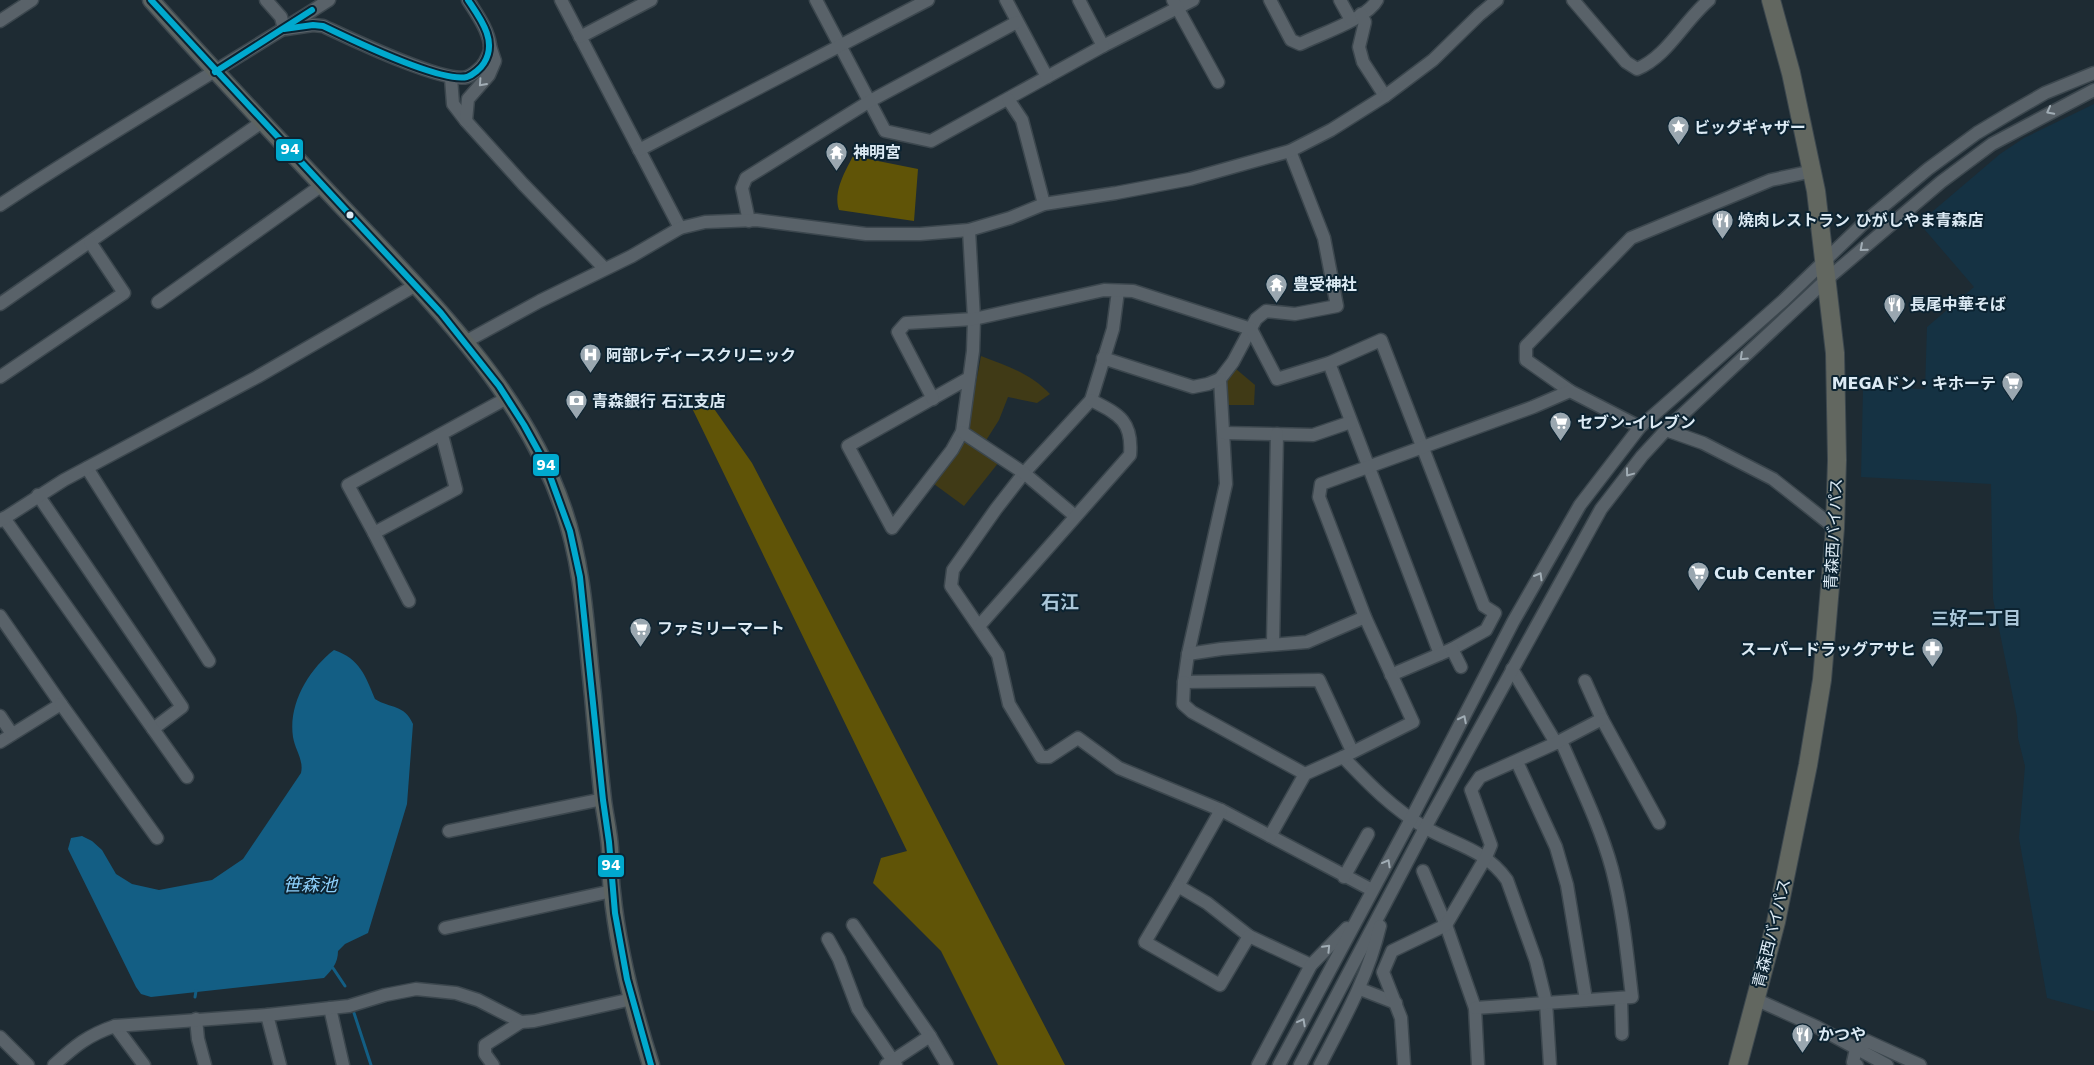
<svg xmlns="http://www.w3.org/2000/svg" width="2094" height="1065" viewBox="0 0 2094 1065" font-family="'DejaVu Sans','Noto Sans JP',sans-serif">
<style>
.built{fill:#153243}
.green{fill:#403a16}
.forest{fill:#605407}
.water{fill:#135e84}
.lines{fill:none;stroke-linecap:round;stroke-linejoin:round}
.stream{stroke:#135e84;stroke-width:3}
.minor-casing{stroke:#3c474e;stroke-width:15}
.major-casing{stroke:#3c474e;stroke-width:19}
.highway-casing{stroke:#3c474e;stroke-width:20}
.minor{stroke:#596269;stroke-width:12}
.major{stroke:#5d6462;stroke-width:16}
.highway{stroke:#626760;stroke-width:18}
.bus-1-casing{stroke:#0c2331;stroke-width:10}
.bus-1{stroke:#00a9ce;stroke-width:6}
.oneway{stroke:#a1adb5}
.bus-dot{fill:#dceaf4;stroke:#0c2331;stroke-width:2}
.labels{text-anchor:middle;stroke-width:4;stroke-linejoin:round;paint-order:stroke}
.poi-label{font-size:16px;font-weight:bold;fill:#dceaf4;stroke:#0c2331;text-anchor:start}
.street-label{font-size:16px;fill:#dceaf4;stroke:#0c2331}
.neighbourhood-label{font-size:18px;font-weight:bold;fill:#aac6d8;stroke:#0c2331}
.water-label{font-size:18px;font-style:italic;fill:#8dd0fb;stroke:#0c2331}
.quarter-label{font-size:19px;font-weight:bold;fill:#aac6d8;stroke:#0c2331}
.line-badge{stroke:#0c2331;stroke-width:2}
.badge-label{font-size:14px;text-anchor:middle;font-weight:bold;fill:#fff}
</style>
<rect width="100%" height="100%" fill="#1e2b33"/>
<polygon class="built" points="2094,104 2094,1011 2047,998 2019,838 2025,766 2018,738 2017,717 1993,599 1991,484 1861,477 1863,389 1867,387 1925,389 1927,327 1974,287 1919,223 2000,154 2024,138"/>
<g class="green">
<path d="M 981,356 C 1007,366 1030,373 1050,394 L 1037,403 L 1008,397 L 999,420 L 985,442 L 967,431 Z"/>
<polygon points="1236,369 1255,385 1254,405 1227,405 1226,382"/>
<polygon points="966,439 999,462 964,506 934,484"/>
</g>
<g class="forest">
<path d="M 853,156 L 918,169 L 914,221 L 839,210 C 833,191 845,172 853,156 Z"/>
<polygon points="710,403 752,463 1065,1065 998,1065 941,951 873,883 881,858 907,851 692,408"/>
</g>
<path class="water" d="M 334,650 C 360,659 365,675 375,699 C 391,709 404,704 413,724 L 407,804 L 368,933 L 345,944 L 338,951 C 338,963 332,970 324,978 L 151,997 L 141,994 L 136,987 L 68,849 L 71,838 L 82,836 L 92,841 L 102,850 L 116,874 L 132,884 L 159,890 L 212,880 L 243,859 L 301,773 C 304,760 295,750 293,737 C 288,704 309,669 334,650 Z"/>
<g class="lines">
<g class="stream">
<polyline points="333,968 345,986"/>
<polyline points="195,997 196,991"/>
<polyline points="354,1013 371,1065"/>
</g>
<defs>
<g id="minor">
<polyline points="266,0 281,17 284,29"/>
<polyline points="561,0 680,228"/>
<polyline points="816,0 885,131 931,141 1103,46 1193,0"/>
<polyline points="1006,0 1047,77"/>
<polyline points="1079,0 1103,46"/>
<polyline points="1173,0 1218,82"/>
<path d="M 1270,0 L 1291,40 L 1300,44 C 1320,34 1367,19 1377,0"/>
<polyline points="1340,0 1351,20"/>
<path d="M 1573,0 L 1626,62 L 1637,69 C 1667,57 1684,21 1709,0"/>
<polyline points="1361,14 1365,22 1359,47 1363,62 1385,96"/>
<polyline points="0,21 32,0"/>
<path d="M 286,29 L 313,25 L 323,26 C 349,38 444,84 467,77 C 472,75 478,70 482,66 C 486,61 491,51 490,45 C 488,29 476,13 468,0"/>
<polyline points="580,37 651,0"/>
<polyline points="451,78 453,104 466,121 523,184 604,268"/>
<polyline points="1008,99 1022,120 1044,204"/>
<polyline points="466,121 468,99 489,75 495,61 490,46"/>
<polyline points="639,150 928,0"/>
<polyline points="1290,151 1324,238 1337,306 1295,314 1266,311 1256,319 1233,362 1220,379 1226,484 1188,654 1184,682 1319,680 1352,751"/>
<path d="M 0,205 C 108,133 220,70 329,0"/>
<polyline points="749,221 742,188 746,178 870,101 1017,22"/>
<polyline points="1118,291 1113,329 1091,400 1024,473 996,509 953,570 951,586 998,655 1009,704 1041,757 1049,757 1078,738 1119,768 1221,810 1372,890"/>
<polyline points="158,302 322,185"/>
<polyline points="0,304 262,122"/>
<polyline points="465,342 540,301 632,256 680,228 705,222 756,220 866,234 920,234 969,230 1010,218 1044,204 1116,193 1190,179 1290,151 1331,130 1385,96 1433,60 1479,15 1497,0"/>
<polyline points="1103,358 1193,387 1208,384 1220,379"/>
<polyline points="1329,363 1440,654"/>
<polyline points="0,377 124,293 90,242"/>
<polyline points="969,378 848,446 892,528 952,450 962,432 973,351 974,319 969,230"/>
<polyline points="1570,391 1526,360 1526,346 1631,238 1771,180 1813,171"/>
<polyline points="933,399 898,332 906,323 974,319 1104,290 1133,291 1251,329 1277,379 1329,363 1381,340 1484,606 1495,613 1486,630 1452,649 1391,675"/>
<polyline points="1666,430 1703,443 1773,479 1835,528"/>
<polyline points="962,432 1024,473 1075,516"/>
<polyline points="1224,433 1313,435 1351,422"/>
<polyline points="442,435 456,489 374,533 348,485 507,398"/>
<polyline points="87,468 209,661"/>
<polyline points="38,495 182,707 153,729"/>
<polyline points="4,518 187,777"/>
<polyline points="0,521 64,480 257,377 416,285"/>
<polyline points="374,533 409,601"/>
<polyline points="0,616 61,704 0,742"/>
<path d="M 979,626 L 1130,455 C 1133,420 1118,414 1091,400"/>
<polyline points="1273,644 1277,434"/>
<polyline points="1452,649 1461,667"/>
<polyline points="1188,654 1221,649 1307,642 1365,617"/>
<polyline points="1512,669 1556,743"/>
<polyline points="1585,681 1602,719 1659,823"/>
<polyline points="1184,682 1183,704 1192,712 1305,774"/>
<polyline points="61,704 157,838"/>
<polyline points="0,716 12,734"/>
<path d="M 1343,757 C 1369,784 1392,808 1424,827 C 1455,845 1485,849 1507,880 L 1536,961 L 1546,1002 L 1550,1065"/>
<polyline points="1517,762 1556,847 1567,885 1586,1000"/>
<polyline points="1221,810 1178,886 1207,903 1249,936 1311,965"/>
<polyline points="449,831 603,799"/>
<polyline points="1270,836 1305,774 1343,757 1413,722 1365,617 1319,497 1321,484 1533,407 1570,391 1640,427"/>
<polyline points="1423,871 1446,925 1475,1008 1478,1065"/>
<polyline points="1344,877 1368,834"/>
<polyline points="1178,886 1145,942 1220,985 1249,936"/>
<polyline points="853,925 930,1036 947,1065"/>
<polyline points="445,928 612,891"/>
<polyline points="828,939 839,959 858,1009 896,1065"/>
<polyline points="1360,989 1396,1003"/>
<polyline points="1621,998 1622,1034"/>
<polyline points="1755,999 1817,1027 1887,1065"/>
<polyline points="330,1008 343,1065"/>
<path d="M 1475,1008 L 1632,997 C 1627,954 1623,911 1612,869 C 1600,825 1579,783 1561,741"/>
<polyline points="267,1015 280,1065"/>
<polyline points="196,1019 198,1039 205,1065"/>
<polyline points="115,1026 144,1065"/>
<polyline points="0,1037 28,1065"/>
<path d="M 54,1065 C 75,1046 88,1035 115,1026 L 267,1015 L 349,1006 L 385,995 L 416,989 L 456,993 L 478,1000 L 521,1022 L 534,1021 L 632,999"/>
<polyline points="493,1065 485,1054 485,1045 521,1022"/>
<polyline points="886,1065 930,1036"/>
<polyline points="1258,1065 1311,965 1347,928"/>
<polyline points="1279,1065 1411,819 1513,622 1580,505 1640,427 1784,300 1868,219 1928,169 1977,133 2012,112 2045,93 2094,73"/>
<polyline points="1300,1065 1425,828 1601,509 1642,456 1666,430 1826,280 1941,182 1992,144 2094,90"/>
<path d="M 1320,1065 C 1344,1019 1368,977 1380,926"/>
<polyline points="1404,1065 1401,1018 1383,972 1392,951 1446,925 1486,857 1491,845 1471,790 1480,777 1556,743 1602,719"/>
<polyline points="1857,1065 1853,1062 1856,1049 1867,1041 1920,1065"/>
</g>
<path id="major" d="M 151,0 C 215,72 281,142 347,212 C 430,300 523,391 563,508 C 584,568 586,633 593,696 C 596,730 599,765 603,800 C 605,816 609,832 610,848 C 611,863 610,877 612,891 C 618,950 633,1009 651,1065"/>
<polyline id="highway" points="1738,1065 1776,922 1808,765 1822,680 1835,528 1837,460 1835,353 1816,191 1791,73 1771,0"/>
</defs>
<use href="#minor" class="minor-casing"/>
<use href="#major" class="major-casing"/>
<use href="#highway" class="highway-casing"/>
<use href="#minor" class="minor"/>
<use href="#major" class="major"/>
<use href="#highway" class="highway"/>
<defs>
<g id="bus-1">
<polyline points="151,0 441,313 499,386 524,425 546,465 570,531 580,577 603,800 609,842 615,913 627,979 651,1065"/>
<path d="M 284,29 L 313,25 L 323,26 C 350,39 440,83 467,77 C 473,75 481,68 484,63 C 498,41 480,18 468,0"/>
<polyline points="215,72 312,10"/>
</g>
</defs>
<use href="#bus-1" class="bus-1-casing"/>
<use href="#bus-1" class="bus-1"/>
</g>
<defs><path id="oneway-chevron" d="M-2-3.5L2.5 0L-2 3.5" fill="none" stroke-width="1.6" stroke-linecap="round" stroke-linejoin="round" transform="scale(1.25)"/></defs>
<g class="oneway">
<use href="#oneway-chevron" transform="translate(482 83) rotate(132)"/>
<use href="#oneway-chevron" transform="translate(2050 111) rotate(152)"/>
<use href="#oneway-chevron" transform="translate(1863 248) rotate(139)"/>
<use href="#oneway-chevron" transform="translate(1743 357) rotate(137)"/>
<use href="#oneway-chevron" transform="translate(1629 473) rotate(127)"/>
<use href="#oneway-chevron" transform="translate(1539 576) rotate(-60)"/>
<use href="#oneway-chevron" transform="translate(1463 719) rotate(-63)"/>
<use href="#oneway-chevron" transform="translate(1387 863) rotate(-61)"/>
<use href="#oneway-chevron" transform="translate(1327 948) rotate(-46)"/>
<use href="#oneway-chevron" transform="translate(1302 1022) rotate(-62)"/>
</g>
<defs>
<symbol id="sight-pin" viewBox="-11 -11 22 30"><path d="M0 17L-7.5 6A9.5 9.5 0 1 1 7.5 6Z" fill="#9aa7b0" stroke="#0c2331"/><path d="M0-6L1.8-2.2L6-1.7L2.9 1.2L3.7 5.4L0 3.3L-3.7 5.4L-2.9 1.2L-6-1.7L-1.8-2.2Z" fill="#fff"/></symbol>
<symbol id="temple-pin" viewBox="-11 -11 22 30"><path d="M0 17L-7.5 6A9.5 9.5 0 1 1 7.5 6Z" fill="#9aa7b0" stroke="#0c2331"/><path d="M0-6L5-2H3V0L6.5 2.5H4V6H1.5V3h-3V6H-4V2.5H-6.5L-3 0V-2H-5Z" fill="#fff"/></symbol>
<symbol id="restaurant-pin" viewBox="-11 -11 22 30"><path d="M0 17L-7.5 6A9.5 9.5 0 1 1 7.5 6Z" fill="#9aa7b0" stroke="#0c2331"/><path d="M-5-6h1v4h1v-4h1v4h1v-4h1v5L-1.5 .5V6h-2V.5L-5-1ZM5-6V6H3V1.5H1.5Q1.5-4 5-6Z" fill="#fff"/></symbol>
<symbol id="hospital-pin" viewBox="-11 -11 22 30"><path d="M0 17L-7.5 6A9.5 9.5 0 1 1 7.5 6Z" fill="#9aa7b0" stroke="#0c2331"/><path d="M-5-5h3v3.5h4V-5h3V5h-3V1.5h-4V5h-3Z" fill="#fff"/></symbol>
<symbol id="supermarket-pin" viewBox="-11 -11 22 30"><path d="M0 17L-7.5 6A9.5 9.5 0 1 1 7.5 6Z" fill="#9aa7b0" stroke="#0c2331"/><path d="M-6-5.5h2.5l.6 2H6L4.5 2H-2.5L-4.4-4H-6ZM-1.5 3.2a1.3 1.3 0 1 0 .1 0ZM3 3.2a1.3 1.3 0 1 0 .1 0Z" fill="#fff"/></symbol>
<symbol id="bank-pin" viewBox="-11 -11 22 30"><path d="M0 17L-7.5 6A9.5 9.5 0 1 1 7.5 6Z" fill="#9aa7b0" stroke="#0c2331"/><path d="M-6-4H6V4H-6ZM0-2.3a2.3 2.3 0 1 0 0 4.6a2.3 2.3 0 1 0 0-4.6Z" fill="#fff"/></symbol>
<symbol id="pharmacy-pin" viewBox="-11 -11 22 30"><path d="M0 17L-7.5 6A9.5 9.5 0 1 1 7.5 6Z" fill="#9aa7b0" stroke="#0c2331"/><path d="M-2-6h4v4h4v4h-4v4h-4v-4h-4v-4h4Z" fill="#fff"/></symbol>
</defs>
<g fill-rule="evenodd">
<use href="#sight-pin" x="1666" y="114" width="25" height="34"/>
<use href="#temple-pin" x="824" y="140" width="25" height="34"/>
<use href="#restaurant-pin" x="1710" y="208" width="25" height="34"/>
<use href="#temple-pin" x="1264" y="272" width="25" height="34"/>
<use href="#restaurant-pin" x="1882" y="292" width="25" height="34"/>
<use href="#hospital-pin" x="578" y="342" width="25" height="34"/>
<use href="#supermarket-pin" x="2000" y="370" width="25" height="34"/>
<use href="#bank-pin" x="564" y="388" width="25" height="34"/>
<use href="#supermarket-pin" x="1548" y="410" width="25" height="34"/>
<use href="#supermarket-pin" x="1686" y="560" width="25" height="34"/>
<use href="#supermarket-pin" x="628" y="616" width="25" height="34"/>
<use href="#pharmacy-pin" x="1920" y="636" width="25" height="34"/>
<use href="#restaurant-pin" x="1790" y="1022" width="25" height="34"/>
</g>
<circle class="bus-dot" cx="350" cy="215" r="4.5"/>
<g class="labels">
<g class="poi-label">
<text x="1694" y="133">ビッグギャザー</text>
<text x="853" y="158">神明宮</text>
<text x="1738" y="226">焼肉レストラン ひがしやま青森店</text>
<text x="1293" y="290">豊受神社</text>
<text x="1910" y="310">長尾中華そば</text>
<text x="606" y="361">阿部レディースクリニック</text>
<text x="1996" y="389" text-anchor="end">MEGAドン・キホーテ</text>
<text x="592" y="407">青森銀行 石江支店</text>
<text x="1577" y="428">セブン-イレブン</text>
<text x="1714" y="579">Cub Center</text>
<text x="657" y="634">ファミリーマート</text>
<text x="1916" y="655" text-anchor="end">スーパードラッグアサヒ</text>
<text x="1818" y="1040">かつや</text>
</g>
<g class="street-label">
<text transform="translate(1833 534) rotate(-87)" y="6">青森西バイパス</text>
<text transform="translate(1771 933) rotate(-76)" y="6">青森西バイパス</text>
</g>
<g class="neighbourhood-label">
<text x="1976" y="625">三好二丁目</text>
</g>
<g class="water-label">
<text x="310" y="891">笹森池</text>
</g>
<g class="quarter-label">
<text x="1060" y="609">石江</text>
</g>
</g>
<g class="line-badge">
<rect x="275" y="138" width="29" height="24" rx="5" fill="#00a9ce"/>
<rect x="532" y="453" width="28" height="24" rx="5" fill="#00a9ce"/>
<rect x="597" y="854" width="28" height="24" rx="5" fill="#00a9ce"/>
</g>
<g class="badge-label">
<text x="290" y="154">94</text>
<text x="546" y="470">94</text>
<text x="611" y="870">94</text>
</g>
</svg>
